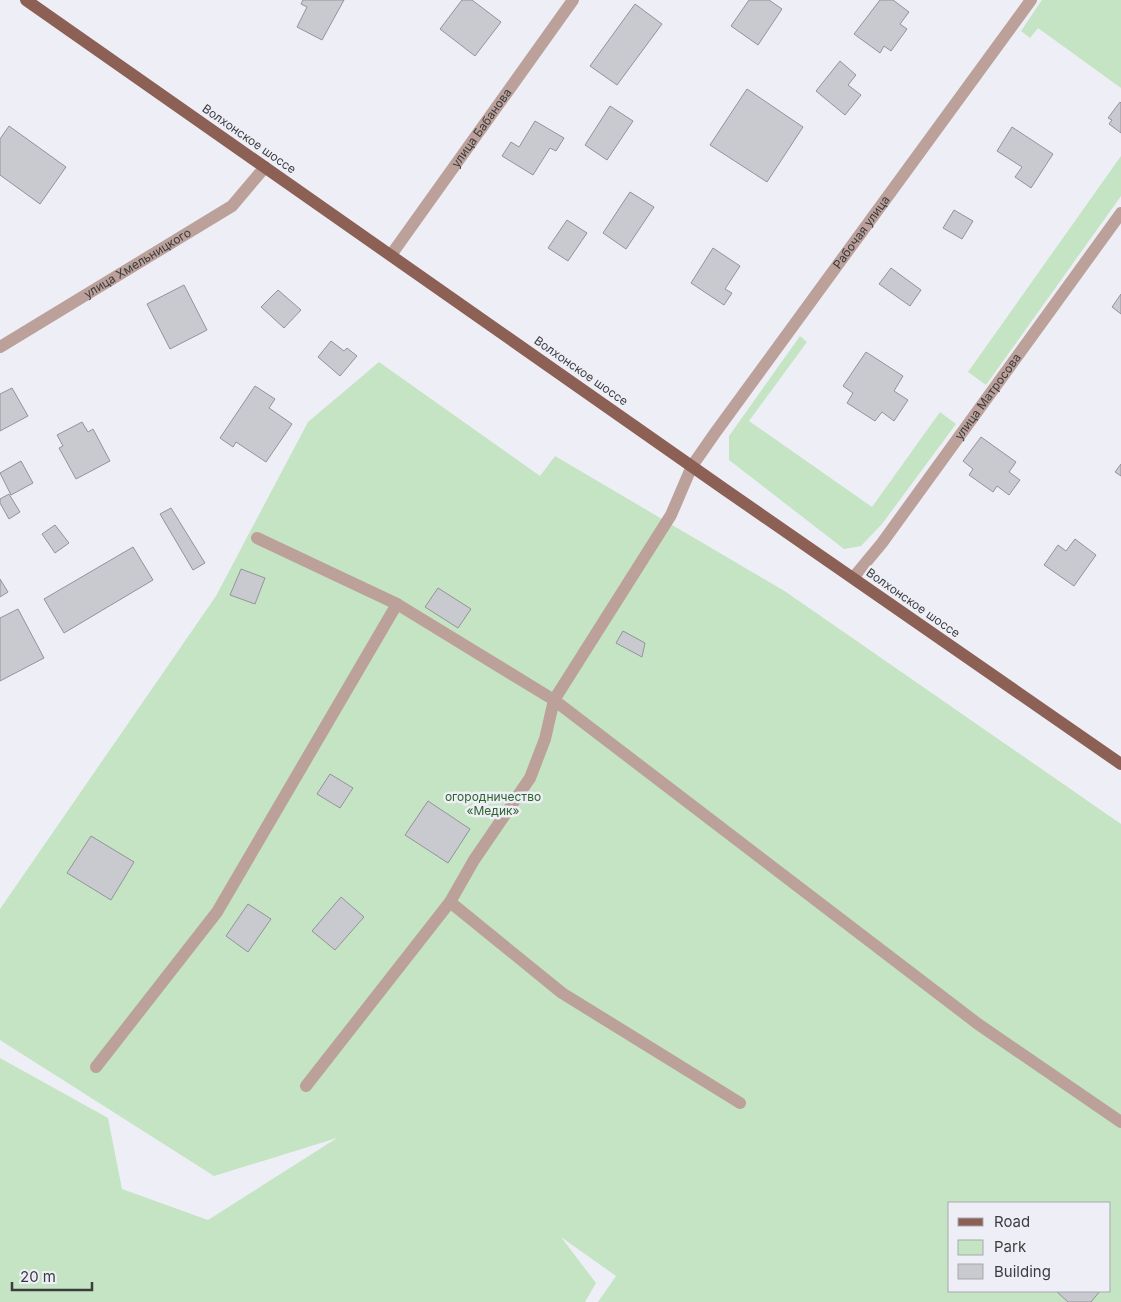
<svg xmlns="http://www.w3.org/2000/svg" width="1121" height="1302" viewBox="0 0 1121 1302" font-family="Inter,sans-serif">
<style>
.green{fill:#c4e4c3;fill-rule:evenodd}
.building{fill:#c8cad0;stroke:#93949a}
.lines{fill:none;stroke-linecap:round;stroke-linejoin:round}
.minor{stroke:#bca19b;stroke-width:12}
.major{stroke:#8d6056;stroke-width:12}
.labels{text-anchor:middle;stroke-width:5;stroke-linejoin:round;paint-order:stroke}
.street-label{font-size:12px;fill:#3c3c3f;stroke:#eeeff6}
.park-label{font-size:12px;fill:#2b632c;stroke:#eeeff6}
</style>
<rect width="100%" height="100%" fill="#eeeff6"/>
<g class="green">
<polygon points="1042,0 1121,0 1121,88 1038,28 1030,38 1021,31"/>
<polygon points="1121,156 1121,196 986,385 968,372"/>
<polygon points="800,336 807,342 749,421 872,507 940,412 956,424 882,524 861,546 844,549 729,460 729,436"/>
<path d="M 379,362 L 540,476 L 555,456 L 786,592 L 1121,824 L 1121,1302 L 598,1302 L 616,1276 L 561,1237 L 596,1283 L 585,1302 L 0,1302 L 0,1058 L 108,1118 L 122,1189 L 208,1220 L 337,1138 L 214,1176 L 0,1040 L 0,909 L 216,596 L 308,422 ZM 950,1203 L 1110,1203 L 1110,1291 L 950,1291 Z"/>
</g>
<g class="building">
<polygon points="303,0 344,0 322,40 297,27 307,7 301,4"/>
<polygon points="462,0 472,0 501,22 475,56 440,29"/>
<polygon points="749,0 769,0 782,9 758,45 731,26"/>
<polygon points="880,0 893,0 909,12 900,24 907,29 891,51 884,46 880,53 854,34"/>
<polygon points="635,4 662,24 617,85 590,66"/>
<polygon points="840,61 856,75 848,85 861,95 845,115 816,91"/>
<polygon points="747,89 803,127 767,182 710,145"/>
<polygon points="1120,102 1121,103 1121,133 1109,124 1112,120 1108,118"/>
<polygon points="610,106 633,121 607,160 585,145"/>
<polygon points="535,121 564,138 556,151 550,148 533,175 502,156 511,142 519,147"/>
<polygon points="9,126 66,167 40,204 0,175 0,139"/>
<polygon points="1012,127 1053,154 1031,188 1015,177 1022,167 997,151"/>
<polygon points="630,192 654,207 626,249 603,233"/>
<polygon points="954,210 973,221 962,239 943,228"/>
<polygon points="567,220 587,233 568,261 548,248"/>
<polygon points="713,248 740,266 725,289 732,293 724,305 691,283"/>
<polygon points="891,268 921,290 910,306 879,284"/>
<polygon points="184,285 207,330 170,349 147,304"/>
<polygon points="278,290 301,310 284,328 261,307"/>
<polygon points="1121,294 1121,314 1112,307"/>
<polygon points="331,341 344,351 347,348 357,356 340,376 318,357"/>
<polygon points="866,352 903,376 894,391 908,400 894,421 882,412 875,421 847,403 853,393 843,386"/>
<polygon points="255,386 275,399 269,408 292,424 266,462 236,442 233,447 220,438"/>
<polygon points="12,388 28,416 0,431 0,394"/>
<polygon points="82,422 88,432 93,429 110,461 76,479 59,448 63,446 57,435"/>
<polygon points="981,437 1016,462 1009,472 1020,480 1009,495 997,486 993,492 969,475 973,469 963,461"/>
<polygon points="21,461 33,483 11,495 0,473"/>
<polygon points="1121,464 1121,476 1115,472"/>
<polygon points="9,494 20,512 9,519 0,503 0,499"/>
<polygon points="171,508 205,563 193,570 160,514"/>
<polygon points="55,525 69,543 55,553 42,534"/>
<polygon points="1075,539 1096,555 1074,586 1044,565 1058,545 1066,551"/>
<polygon points="133,547 153,580 64,633 44,599"/>
<polygon points="241,569 265,578 255,604 230,595"/>
<polygon points="0,579 8,592 0,597"/>
<polygon points="438,588 471,609 458,628 425,607"/>
<polygon points="18,609 44,658 0,681 0,618"/>
<polygon points="623,631 645,643 642,657 616,643"/>
<polygon points="330,774 353,788 340,808 317,794"/>
<polygon points="428,801 470,829 448,863 405,835"/>
<polygon points="91,836 134,862 111,900 67,873"/>
<polygon points="341,897 364,917 335,950 312,931"/>
<polygon points="248,904 271,919 248,952 226,936"/>
<polygon points="1056,1291 1100,1291 1091,1302 1068,1302"/>
</g>
<g class="lines">
<g class="minor">
<path id="s1" d="M 391,255 L 573,0"/>
<path id="s2" d="M 0,347 L 232,206 L 265,167"/>
<polyline points="257,538 397,604 554,700 978,1024 1121,1122"/>
<path id="s3" d="M 853,578 L 882,543 L 1121,213"/>
<polyline points="450,902 562,993 740,1103"/>
<polyline points="96,1067 217,912 397,604"/>
<path id="s4" d="M 306,1086 L 450,902 L 474,860 L 530,778 L 545,739 L 554,700 L 671,515 L 692,466 L 715,433 L 1031,0"/>
</g>
<polyline class="major" points="26,0 727,491 1121,764"/>
</g>
<g class="labels">
<g class="street-label">
<text dy="4" stroke="none"><textPath href="#s1" startOffset="156">улица Бабанова</textPath></text>
<text transform="translate(249 139) rotate(35)" y="4">Волхонское шоссе</text>
<text dy="4" stroke="none"><textPath href="#s4" startOffset="1024">Рабочая улица</textPath></text>
<text dy="4" stroke="none"><textPath href="#s2" startOffset="161">улица Хмельницкого</textPath></text>
<text transform="translate(581 371) rotate(35)" y="4">Волхонское шоссе</text>
<text dy="4" stroke="none"><textPath href="#s3" startOffset="226">улица Матросова</textPath></text>
<text transform="translate(913 603) rotate(35)" y="4">Волхонское шоссе</text>
</g>
<g class="park-label">
<text x="493" y="801">огородничество<tspan x="493" dy="14">«Медик»</tspan></text>
</g>
</g>
<rect x="948" y="1202" width="162" height="90" fill="#eeeff6" stroke="#a7a7ad"/>
<rect x="958" y="1218" width="25" height="8" fill="#8d6056" stroke="#a7a7ad"/>
<text x="994" y="1227" font-size="15" fill="#3c3c3f">Road</text>
<rect x="958" y="1240" width="25" height="15" fill="#c4e4c3" stroke="#a7a7ad"/>
<text x="994" y="1252" font-size="15" fill="#3c3c3f">Park</text>
<rect x="958" y="1264" width="25" height="15" fill="#c8cad0" stroke="#a7a7ad"/>
<text x="994" y="1277" font-size="15" fill="#3c3c3f">Building</text>
<path d="M12 1282v8h80v-8" fill="none" stroke="#3c3c3f" stroke-width="2.5"/>
<text x="20" y="1282" font-size="15" fill="#3c3c3f" stroke="#eeeff6" stroke-width="4" paint-order="stroke">20 m</text>
</svg>
